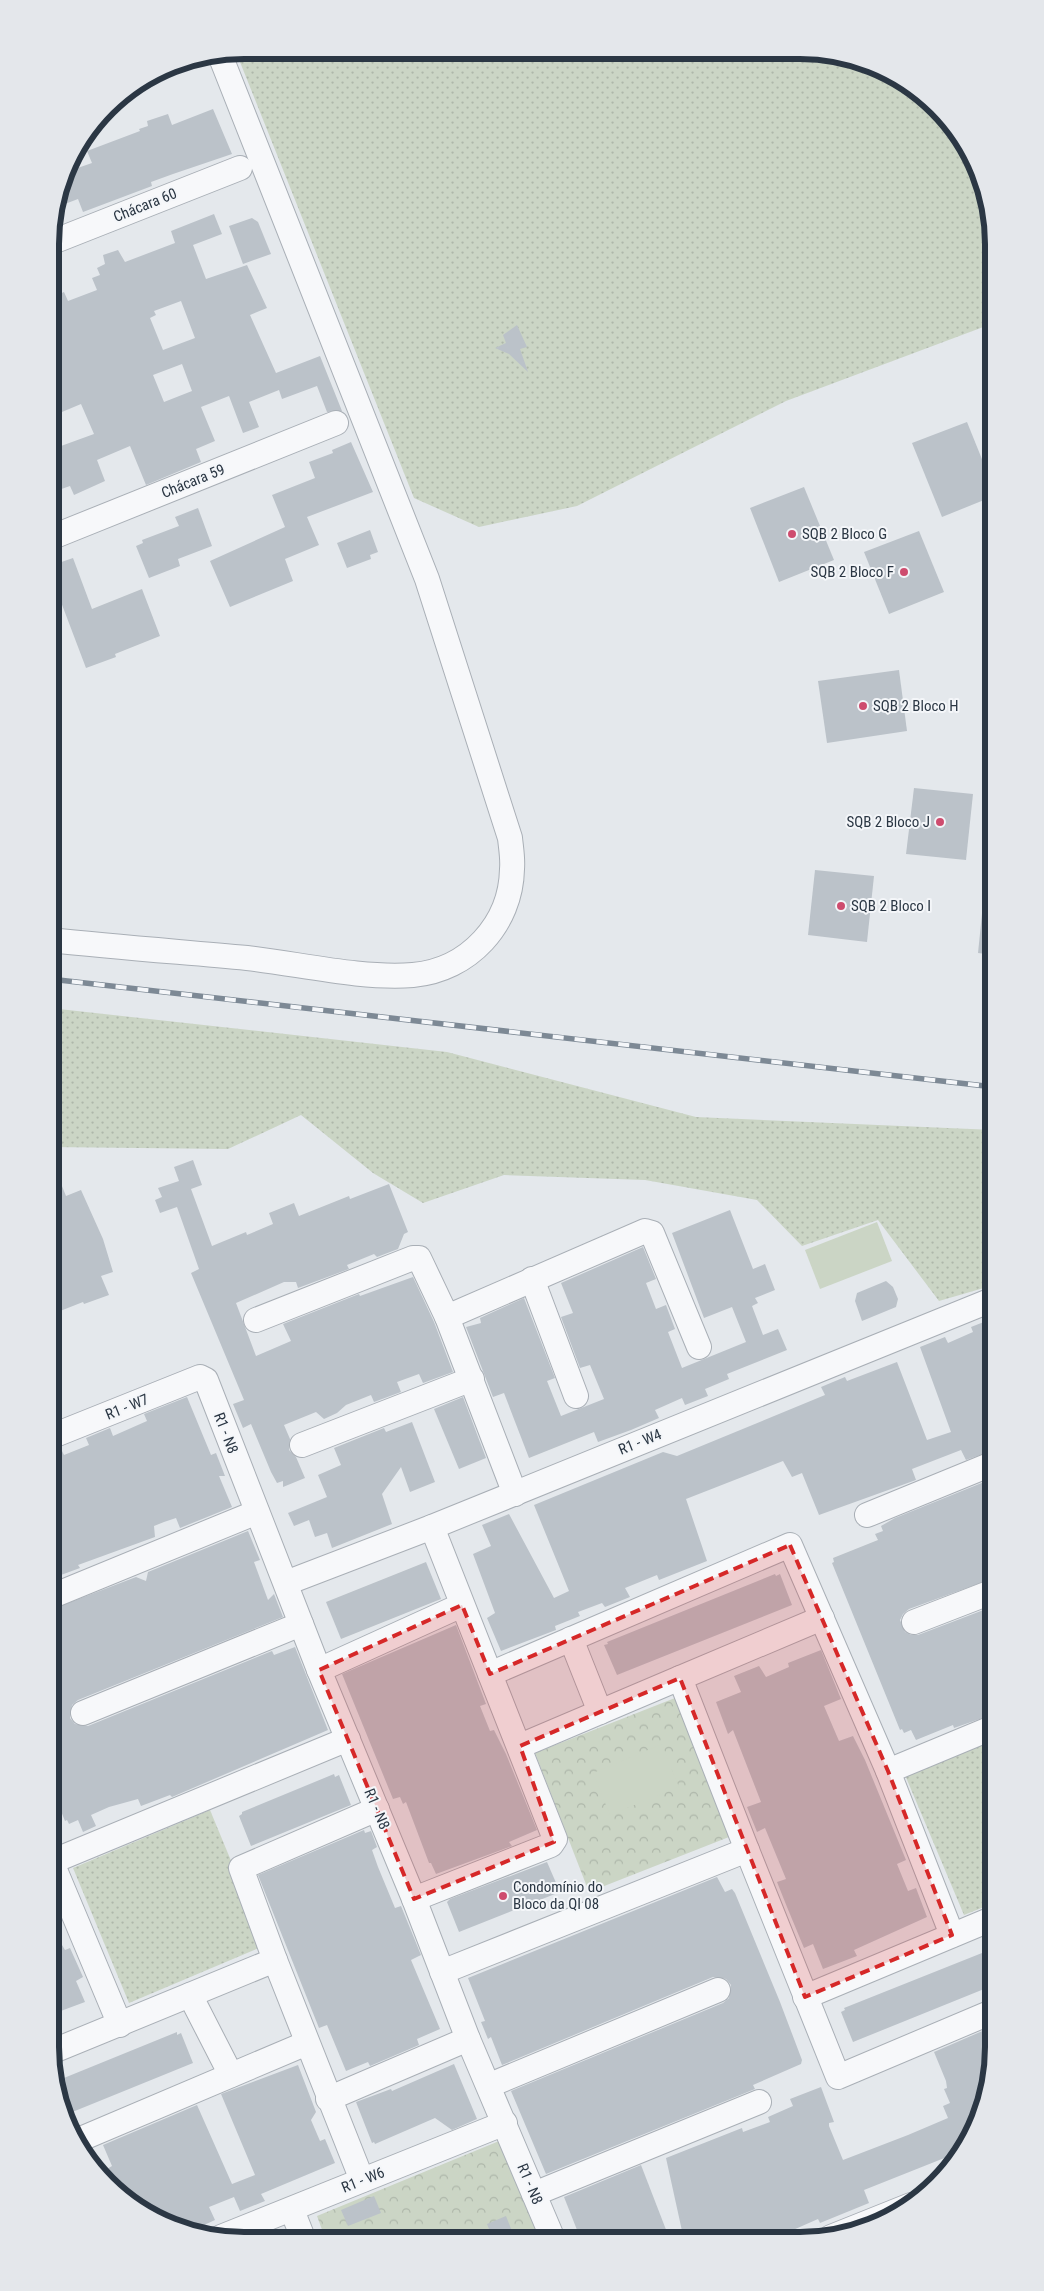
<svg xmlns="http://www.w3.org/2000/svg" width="1044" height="2291" viewBox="0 0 1044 2291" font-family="'Roboto Condensed',sans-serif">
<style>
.grass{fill:url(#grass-dots)}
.forest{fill:url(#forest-crowns)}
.pitch{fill:#cbd5c5}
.building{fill:#bbc2c9;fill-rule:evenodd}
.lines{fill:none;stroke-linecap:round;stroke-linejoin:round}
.minor-casing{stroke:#a9afb6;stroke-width:26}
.minor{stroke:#f7f8fa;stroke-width:24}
.rail-casing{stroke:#7d8995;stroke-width:5.5}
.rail{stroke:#f4f6f9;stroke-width:4;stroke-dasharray:11;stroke-linecap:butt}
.marked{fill:#d62828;fill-opacity:0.2;stroke:#d62828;stroke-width:4;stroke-dasharray:10 6;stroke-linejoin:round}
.poi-dot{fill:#ce4c6e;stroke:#f4f6f9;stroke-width:2}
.labels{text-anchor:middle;stroke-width:4;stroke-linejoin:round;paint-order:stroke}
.street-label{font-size:15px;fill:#2b3744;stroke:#f4f6f9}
.poi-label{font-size:15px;fill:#2b3744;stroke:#f4f6f9;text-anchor:start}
.rim{fill:none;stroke:#2b3744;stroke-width:6}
</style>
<defs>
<pattern id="grass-dots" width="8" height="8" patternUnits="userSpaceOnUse" patternTransform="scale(1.25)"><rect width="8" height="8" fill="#cbd5c5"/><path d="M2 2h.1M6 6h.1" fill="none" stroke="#aeb7aa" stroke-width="1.8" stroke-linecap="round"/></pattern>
<pattern id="forest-crowns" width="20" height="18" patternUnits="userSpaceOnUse" patternTransform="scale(1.25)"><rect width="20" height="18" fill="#cbd5c5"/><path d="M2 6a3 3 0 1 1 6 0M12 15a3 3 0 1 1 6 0" fill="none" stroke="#aeb7aa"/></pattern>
</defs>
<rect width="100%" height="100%" fill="#e4e8ec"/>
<g class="grass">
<polygon points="244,50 838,54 886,70 928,98 968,147 987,194 994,244 994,323 786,401 577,506 479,527 414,498 236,52"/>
<polygon points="50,1008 447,1052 696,1117 994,1130 994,1285 939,1301 878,1220 802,1246 757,1200 645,1180 504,1175 423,1203 373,1173 301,1115 228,1149 50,1147"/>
<polygon points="994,1737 994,1903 964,1915 905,1775"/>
<polygon points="210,1810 266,1945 129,2003 73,1868"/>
</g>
<g class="forest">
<polygon points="675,1698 729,1837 589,1892 535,1753"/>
<polygon points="504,2139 545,2239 325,2238 317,2216"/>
</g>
<g class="pitch">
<polygon points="877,1222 892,1261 820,1289 805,1250"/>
<polygon points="662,1744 679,1787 610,1815 593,1773"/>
</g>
<g class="building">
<polygon points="213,109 232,154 173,174 151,182 152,186 83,212 78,199 57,207 66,172 92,163 87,151 140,131 139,129 148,126 147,121 168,114 172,125"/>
<path d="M 214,214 L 222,234 L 193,245 L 206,279 L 247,265 L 267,308 L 250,315 L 276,373 L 320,356 L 342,411 L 327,412 L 317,386 L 282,399 L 279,390 L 249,402 L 259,427 L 243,433 L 229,396 L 201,407 L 215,441 L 196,449 L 201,462 L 146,485 L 130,446 L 97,460 L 105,481 L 74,495 L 70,486 L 50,493 L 50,450 L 94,434 L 81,404 L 50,417 L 50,357 L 60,353 L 50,330 L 50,298 L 64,292 L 68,301 L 97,290 L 92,278 L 100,275 L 97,268 L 105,264 L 103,255 L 118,250 L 125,262 L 175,243 L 171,231 ZM 181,301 L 195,338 L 163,350 L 150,318 L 156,315 L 154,311 ZM 182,364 L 192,391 L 164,402 L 153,375 Z"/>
<polygon points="252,218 258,222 271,254 243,264 229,226"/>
<polygon points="517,325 527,347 520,349 528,372 509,354 495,348 506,343 503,335"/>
<polygon points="967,422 994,489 994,496 942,517 912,443"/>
<polygon points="351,442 373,492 307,517 319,545 285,559 293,581 230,607 210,561 285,527 272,495 315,478 309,462 333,453 332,450"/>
<polygon points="804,487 834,560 779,582 750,508"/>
<polygon points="198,508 212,546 178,559 180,566 149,578 136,546 143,543 142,540 179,526 175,517"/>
<polygon points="370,530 378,552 370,555 371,559 347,568 337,543"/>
<polygon points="919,531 944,592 889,614 864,552"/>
<polygon points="73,558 92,609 142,589 160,636 115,654 116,657 86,668 50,573 50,566"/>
<polygon points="899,670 907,731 827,743 818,681"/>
<polygon points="914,788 973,794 966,860 906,854"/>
<polygon points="815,870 874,876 867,942 808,935"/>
<polygon points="984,894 994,895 994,955 978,953"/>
<polygon points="51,1159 66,1196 81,1190 103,1239 113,1272 101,1276 109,1295 84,1304 83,1302 50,1315 50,1289 62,1284 50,1253"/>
<polygon points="193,1160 202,1185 191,1189 212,1246 246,1232 247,1235 273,1224 269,1213 294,1203 299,1216 349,1196 350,1199 389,1184 408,1232 404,1234 398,1249 377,1257 374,1254 347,1265 349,1269 298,1288 296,1282 284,1282 236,1303 256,1356 291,1341 283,1324 359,1294 360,1296 413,1277 434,1322 453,1372 423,1383 419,1374 397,1382 401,1392 374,1402 371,1395 346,1405 337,1413 324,1419 316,1412 284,1425 290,1439 289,1450 296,1457 305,1478 283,1487 283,1481 277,1483 271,1472 251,1424 243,1428 233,1404 244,1400 191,1273 199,1269 177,1207 160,1213 155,1200 162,1197 158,1188 179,1181 174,1167"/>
<polygon points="730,1210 753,1269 765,1264 775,1290 755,1298 758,1303 752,1306 763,1335 778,1329 787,1350 727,1374 729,1379 705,1389 708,1396 685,1405 682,1398 655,1410 659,1418 631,1430 598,1442 594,1432 529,1458 504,1393 493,1397 466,1327 481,1323 480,1318 524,1298 555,1378 547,1381 561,1416 604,1399 590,1365 580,1368 561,1317 573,1313 561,1283 643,1247 656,1279 646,1283 656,1309 666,1305 675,1329 668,1332 682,1368 746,1342 732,1307 704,1318 672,1233"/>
<polygon points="886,1281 893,1287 898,1299 896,1307 862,1321 855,1301 857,1293"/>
<polygon points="994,1318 994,1450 966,1460 961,1450 912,1469 916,1480 819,1515 802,1473 792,1477 783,1461 686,1499 707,1561 659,1580 657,1575 625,1588 630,1597 605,1607 602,1603 578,1612 580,1616 555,1626 556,1630 501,1651 487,1618 495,1613 473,1554 491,1546 482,1525 509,1514 554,1598 569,1591 534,1505 663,1452 677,1456 825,1395 821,1387 845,1377 847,1381 897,1362 927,1440 951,1432 920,1347 945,1337 948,1343 973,1332 971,1327"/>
<polygon points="187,1397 211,1455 216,1453 225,1476 219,1476 232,1507 180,1528 176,1518 164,1522 154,1526 155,1537 78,1565 80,1568 50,1579 50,1456 62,1451 64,1455 89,1445 86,1438 110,1428 113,1436 147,1421 144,1414"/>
<polygon points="463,1397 486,1458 459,1469 434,1409"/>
<polygon points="412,1422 435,1482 410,1492 401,1467 382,1494 392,1524 332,1548 327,1533 315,1537 309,1520 294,1526 288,1513 327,1497 318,1475 341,1465 334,1448 384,1428 386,1432"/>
<polygon points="994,1478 994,1578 909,1609 903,1614 900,1620 905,1632 911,1635 918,1635 994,1606 994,1714 954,1728 953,1725 916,1740 911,1730 904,1733 902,1729 900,1730 832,1563 834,1562 833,1558 878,1540 875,1534 883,1531 881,1526 895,1518"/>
<polygon points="248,1531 260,1560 254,1562 268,1600 274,1594 283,1617 78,1700 72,1705 70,1718 75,1724 88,1726 272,1651 274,1655 295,1647 328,1730 172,1797 170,1795 141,1806 138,1799 109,1807 91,1815 96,1826 83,1832 78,1820 69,1824 67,1820 65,1821 50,1784 50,1610 136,1577 146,1581 148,1572"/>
<polygon points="426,1562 441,1599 341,1639 326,1602"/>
<polygon points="775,1574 776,1576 780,1574 792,1605 617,1675 604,1645 608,1644 607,1642"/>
<polygon points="456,1625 486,1704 480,1706 490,1731 494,1730 506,1754 537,1830 509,1842 512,1846 436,1874 431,1863 429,1863 406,1802 403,1804 400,1797 393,1799 342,1674"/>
<polygon points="821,1650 841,1699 824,1706 839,1741 853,1736 865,1760 906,1860 897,1864 908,1891 916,1888 927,1917 854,1950 857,1956 823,1969 813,1944 804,1948 787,1907 777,1882 786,1879 765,1828 757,1832 747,1807 761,1802 733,1730 728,1734 716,1702 741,1692 734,1676 759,1666 766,1677 789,1667 788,1663"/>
<polygon points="334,1774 335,1777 339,1775 351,1805 251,1846 239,1816 242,1814 242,1812"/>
<polygon points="364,1830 365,1833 371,1831 377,1847 372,1850 378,1867 395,1908 401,1906 421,1955 411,1960 440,2029 417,2039 419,2045 370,2066 368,2062 346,2071 327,2025 319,2028 258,1875"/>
<polygon points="547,1862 560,1892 459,1932 447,1902 450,1899"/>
<polygon points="717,1877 725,1892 732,1889 735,1893 780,2002 802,2060 801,2064 753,2085 755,2089 546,2174 511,2091 723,2003 729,1998 731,1985 726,1979 713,1977 502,2065 491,2037 488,2039 481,2022 485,2021 468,1978"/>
<polygon points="62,1945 65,1950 70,1948 83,1977 76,1981 85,2002 50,2015 50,1951"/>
<polygon points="987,1951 988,1953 994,1951 994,1985 853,2042 841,2012 845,2010 844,2008"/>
<polygon points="994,2026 994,2060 993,2063 991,2058 985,2060 990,2074 979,2121 962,2151 864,2190 869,2203 820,2223 818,2219 768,2241 759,2241 756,2235 744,2241 684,2240 666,2158 742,2128 743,2132 770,2122 768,2117 793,2106 790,2099 821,2087 834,2122 829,2123 829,2126 843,2160 908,2135 948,2118 943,2106 950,2103 944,2089 947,2088 946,2081 934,2052"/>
<polygon points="177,2032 177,2035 181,2033 193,2063 65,2115 57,2097 55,2084 60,2082 59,2080"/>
<polygon points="454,2064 477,2119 452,2130 435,2118 375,2144 374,2142 372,2143 356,2102 391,2089 392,2091"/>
<polygon points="298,2065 316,2112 311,2120 320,2141 325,2139 335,2163 261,2194 265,2201 240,2211 234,2197 209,2207 215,2220 189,2232 158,2221 117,2193 107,2169 112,2166 103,2145 197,2105 232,2184 255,2175 221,2094"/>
<polygon points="641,2165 670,2240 581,2240 564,2197"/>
<polygon points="374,2196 381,2213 348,2226 341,2210"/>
<polygon points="506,2216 515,2239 493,2239 487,2224"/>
</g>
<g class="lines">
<defs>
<g id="minor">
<polyline points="50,243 240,168"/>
<polyline points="50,538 336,423"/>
<path d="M 50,940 C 116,947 182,952 247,958 C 300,964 361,979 413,975 C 469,970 511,924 512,869 C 513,859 511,848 510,838 L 427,579 L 220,55"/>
<polyline points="532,1279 576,1396"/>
<polyline points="447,1317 645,1231 652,1233 699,1347"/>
<polyline points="256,1320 413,1258 419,1258 447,1317 515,1494"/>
<polyline points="50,1437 200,1377 206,1380 319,1670 414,1899 468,2039 553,2239"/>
<polyline points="302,1445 472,1379"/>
<polyline points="867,1515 994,1463"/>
<polyline points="286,1583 432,1527 994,1299"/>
<polyline points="50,1597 257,1512"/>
<polyline points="914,1622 994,1591"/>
<polyline points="571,1639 600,1712"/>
<polyline points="319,1670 462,1605"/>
<polyline points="490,1674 790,1545 888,1771 952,1935"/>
<polyline points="83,1713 301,1624"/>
<polyline points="520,1746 680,1678"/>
<polyline points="888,1771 994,1727"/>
<polyline points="747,1850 680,1678 822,1618"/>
<polyline points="50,1858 120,2025"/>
<polyline points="51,1862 348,1739"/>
<polyline points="414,1899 551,1845 555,1839 432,1527"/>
<polyline points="275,1960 241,1868 377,1809"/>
<polyline points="442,1972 747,1850 838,2077 994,2011"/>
<polyline points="190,1995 231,2075"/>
<polyline points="805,1997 994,1918"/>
<polyline points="51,2052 275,1960 362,2180"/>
<polyline points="490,2085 718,1990"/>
<polyline points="328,2099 468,2039"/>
<polyline points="76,2141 307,2043"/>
<polyline points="534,2194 759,2102"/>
<polyline points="292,2210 303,2238"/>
<polyline points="221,2237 505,2123"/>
<polyline points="831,2237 911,2205"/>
</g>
</defs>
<use href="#minor" class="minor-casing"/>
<use href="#minor" class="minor"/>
<defs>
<polyline id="rail" points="50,979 994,1087"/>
</defs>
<use href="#rail" class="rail-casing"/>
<use href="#rail" class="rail"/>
</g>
<path class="marked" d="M 790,1545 L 888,1771 L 952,1935 L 805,1997 L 680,1678 L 520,1746 L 554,1842 L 414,1899 L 319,1670 L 462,1605 L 490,1674 Z"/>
<g class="poi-dot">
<circle cx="792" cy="534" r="5"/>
<circle cx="904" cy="572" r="5"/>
<circle cx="863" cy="706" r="5"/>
<circle cx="940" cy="822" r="5"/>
<circle cx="841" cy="906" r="5"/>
<circle cx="503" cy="1896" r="5"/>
</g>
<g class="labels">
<g class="street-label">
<text transform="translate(145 205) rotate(-22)" y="5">Chácara 60</text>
<text transform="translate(193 481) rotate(-22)" y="5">Chácara 59</text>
<text transform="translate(127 1407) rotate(-22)" y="5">R1 - W7</text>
<text transform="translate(226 1433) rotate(69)" y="5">R1 - N8</text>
<text transform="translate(640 1442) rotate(-22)" y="5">R1 - W4</text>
<text transform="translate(377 1809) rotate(67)" y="5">R1 - N8</text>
<text transform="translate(363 2180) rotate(-22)" y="5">R1 - W6</text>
<text transform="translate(530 2184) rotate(67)" y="5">R1 - N8</text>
</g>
<g class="poi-label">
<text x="802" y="539">SQB 2 Bloco G</text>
<text x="894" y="577" text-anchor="end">SQB 2 Bloco F</text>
<text x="873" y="711">SQB 2 Bloco H</text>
<text x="930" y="827" text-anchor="end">SQB 2 Bloco J</text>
<text x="851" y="911">SQB 2 Bloco I</text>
<text x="513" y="1892">Condomínio do<tspan x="513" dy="17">Bloco da QI 08</tspan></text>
</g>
</g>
<path d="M0 0H1044V2291H0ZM244 59H800A185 185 0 0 1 985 244V2047A185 185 0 0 1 800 2232H244A185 185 0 0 1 59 2047V244A185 185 0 0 1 244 59Z" fill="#e4e7eb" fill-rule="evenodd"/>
<path class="rim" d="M244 59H800A185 185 0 0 1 985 244V2047A185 185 0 0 1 800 2232H244A185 185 0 0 1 59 2047V244A185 185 0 0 1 244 59Z"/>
</svg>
